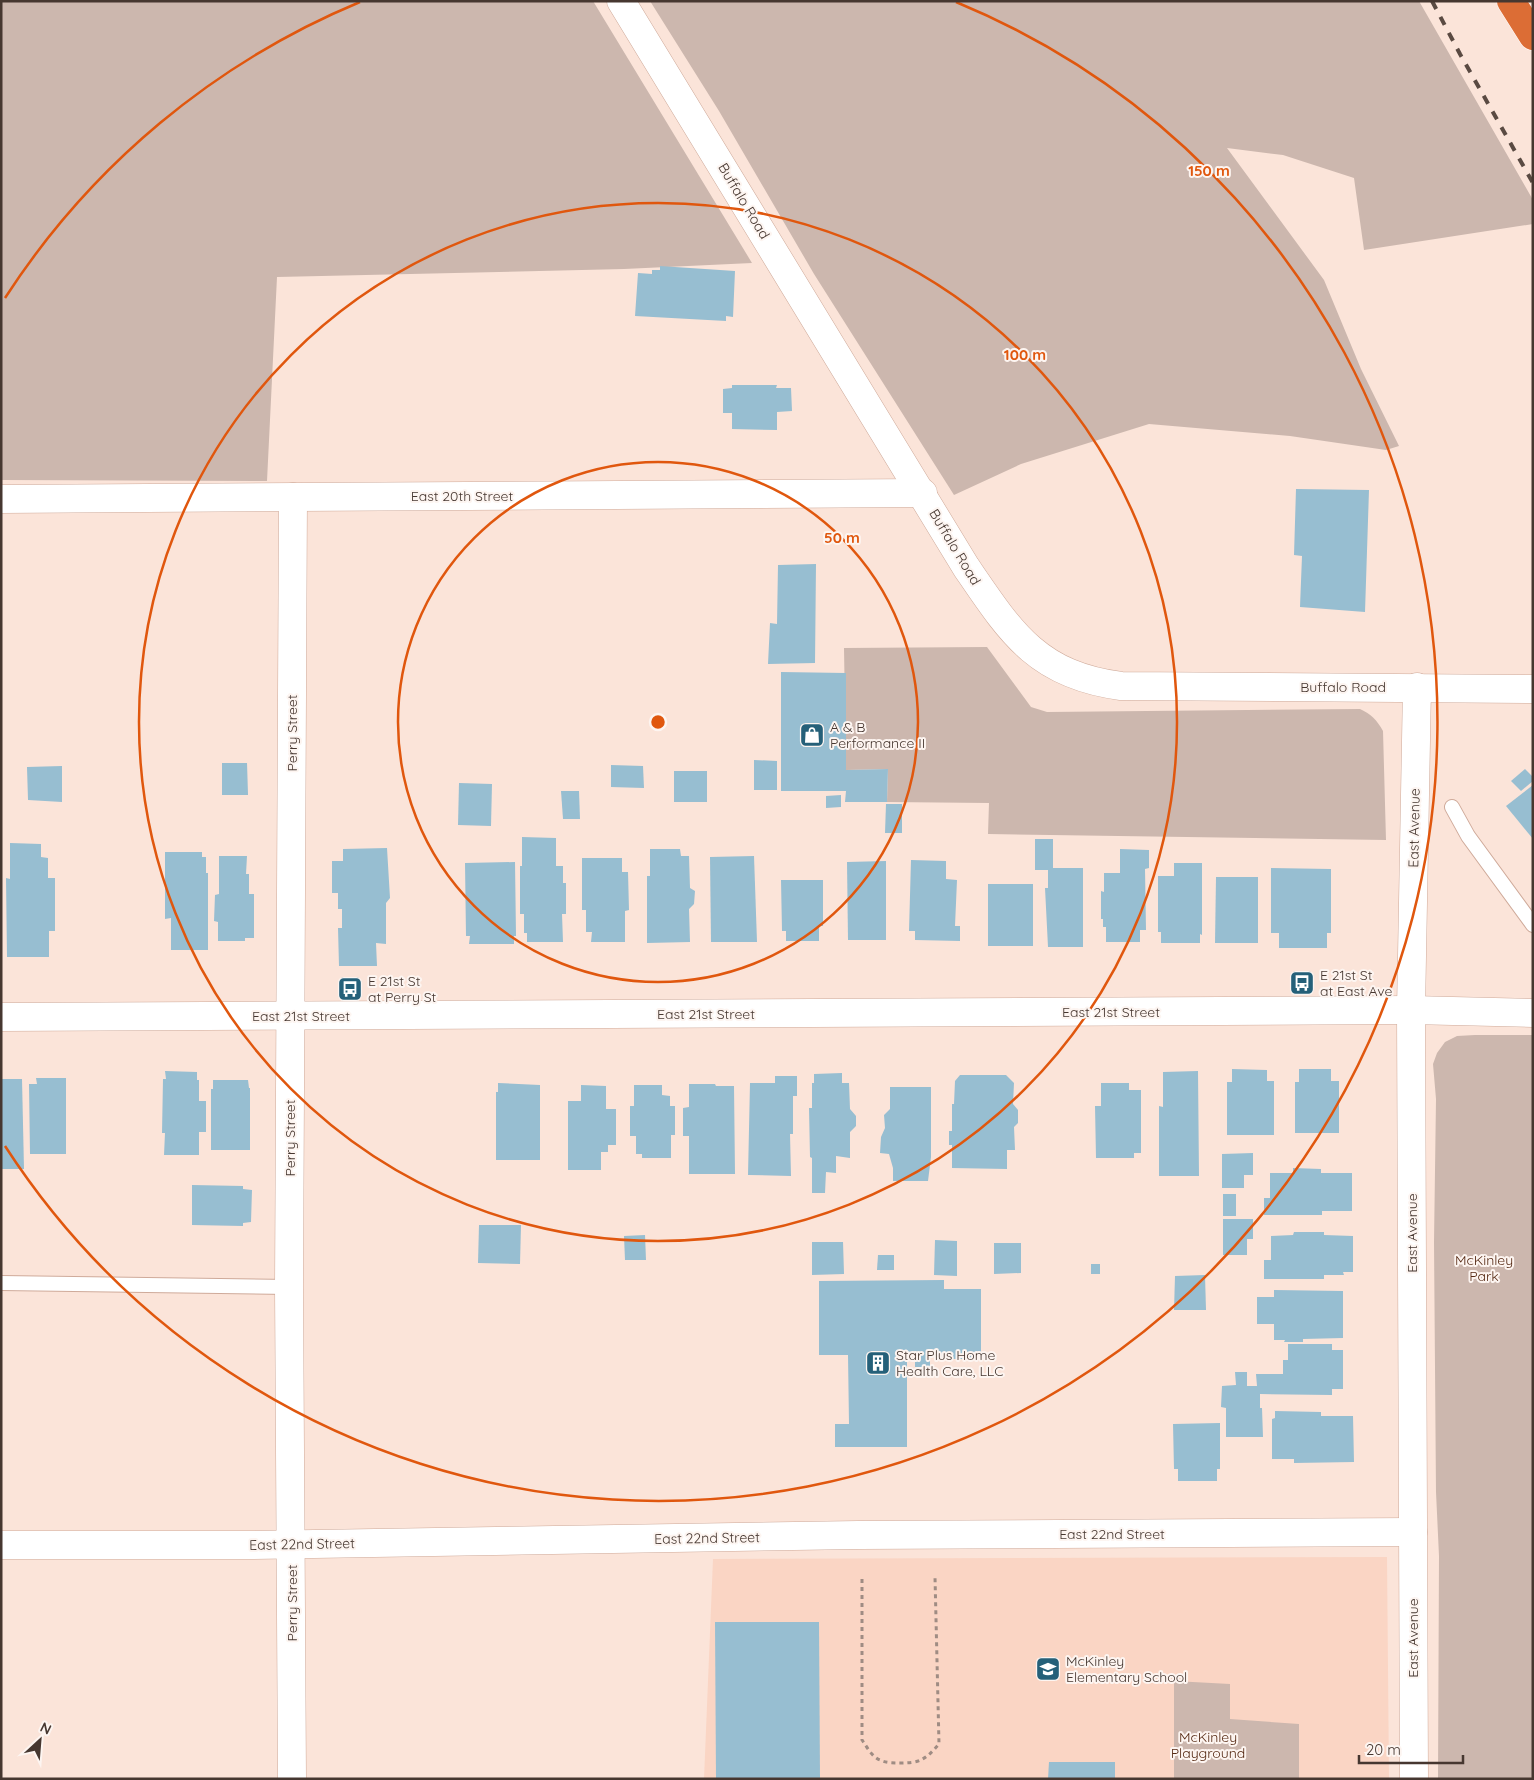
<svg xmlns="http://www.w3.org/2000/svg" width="1534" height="1780" viewBox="0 0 1534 1780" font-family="Quicksand,sans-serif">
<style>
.built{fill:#fad5c4}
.green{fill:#ccb7ae}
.building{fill:#97bed1}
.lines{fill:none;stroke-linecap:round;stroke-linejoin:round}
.lane-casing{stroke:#cfaa9a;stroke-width:16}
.street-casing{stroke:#cfaa9a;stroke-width:29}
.secondary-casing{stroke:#cfaa9a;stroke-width:29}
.highway-casing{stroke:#fff;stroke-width:29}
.path{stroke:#9f8c83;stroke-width:3;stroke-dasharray:4 4;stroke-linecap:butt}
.lane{stroke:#fff;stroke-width:14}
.street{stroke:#fff;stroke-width:28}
.secondary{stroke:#fff;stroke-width:28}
.highway{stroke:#dc6d35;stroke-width:28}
.rail{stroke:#5a4a42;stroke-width:4;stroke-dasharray:9 9;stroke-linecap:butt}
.ring{fill:none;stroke:#e0570e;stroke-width:2.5}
.labels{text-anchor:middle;stroke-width:4;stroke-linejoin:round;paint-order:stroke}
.street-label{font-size:14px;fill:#463730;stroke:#fdf5f1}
.poi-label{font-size:14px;fill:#463730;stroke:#fdf5f1;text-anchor:start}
.park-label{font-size:14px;fill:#562a14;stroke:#fdf5f1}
.centre{fill:#e0570e;stroke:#fdf5f1;stroke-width:2.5}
.ring-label{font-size:15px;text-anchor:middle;font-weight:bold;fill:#e0570e;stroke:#fdf5f1;stroke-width:4;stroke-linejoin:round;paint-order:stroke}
</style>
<rect width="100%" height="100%" fill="#fbe4d9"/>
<polygon class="built" points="1387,1557 1389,1779 704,1779 713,1559"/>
<g class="green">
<polygon points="1,1 593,1 752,263 624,269 277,277 267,481 1,480"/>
<polygon points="650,1 1419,1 1533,200 1533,224 1364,250 1354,178 1283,155 1227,148 1324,280 1361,369 1399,446 1386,450 1290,436 1149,424 1021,464 954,495 814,274 719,111"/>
<path d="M 987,647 L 1031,707 L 1047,712 L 1360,709 C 1371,714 1377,720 1383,731 L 1386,840 L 988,834 L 989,803 L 887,802 L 888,769 L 846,770 L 844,648 Z"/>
<polygon points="1475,1035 1533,1035 1533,1779 1438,1779 1439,1556 1436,1492 1434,1242 1436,1099 1433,1064 1437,1053 1445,1042 1457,1036"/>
<polygon points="1174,1681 1230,1684 1230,1719 1299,1724 1299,1779 1174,1779"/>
</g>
<g class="building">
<polygon points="660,266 735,271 733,317 726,316 726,321 635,316 638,273 652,274 652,270 660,270"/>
<polygon points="732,385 777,385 776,388 791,388 792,411 777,412 777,430 732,429 732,413 723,413 723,389 732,388"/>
<polygon points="1296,489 1369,490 1365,612 1300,607 1302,556 1294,555"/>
<polygon points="816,564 815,663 768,664 770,623 777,624 778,565"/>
<polygon points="781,672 846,673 846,770 888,769 887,802 845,802 846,791 781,791"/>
<polygon points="754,760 777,761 777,790 754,790"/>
<polygon points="222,763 247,763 248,795 222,795"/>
<polygon points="611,765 643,766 644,788 611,787"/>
<polygon points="62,766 62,802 28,800 27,767"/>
<polygon points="1525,769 1533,777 1533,781 1521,791 1511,781"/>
<rect x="674" y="771" width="33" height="31"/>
<polygon points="459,783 492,784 491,826 458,825"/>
<polygon points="1533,785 1533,839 1506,806"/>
<polygon points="561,791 579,791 580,819 563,819"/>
<polygon points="841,795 841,807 826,808 826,796"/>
<polygon points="886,804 902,804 902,833 885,833"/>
<polygon points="522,837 556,838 556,866 563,866 563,883 566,883 566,914 562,914 563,942 527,942 527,933 524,933 524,914 520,914 520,866 522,866"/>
<polygon points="1035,839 1053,839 1053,868 1083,868 1083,947 1048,947 1045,888 1048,888 1048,870 1035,870"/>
<polygon points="10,843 41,844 41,857 48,858 48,878 55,878 55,931 49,931 49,957 7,957 6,878 10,879"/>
<polygon points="387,848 390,898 386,903 386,944 376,943 377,966 339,966 338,928 342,928 342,909 338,909 338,893 332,893 332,861 343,861 343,849"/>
<polygon points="650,849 680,849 681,856 689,856 690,888 695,891 694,904 689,909 690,942 647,943 647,876 650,876"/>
<polygon points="1120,849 1149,850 1149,868 1145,869 1146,930 1140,930 1140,942 1106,942 1106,927 1103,927 1103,919 1101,919 1101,891 1104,892 1104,873 1120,873"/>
<polygon points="165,852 202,852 202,857 206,857 206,873 208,873 208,950 171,950 171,918 165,919"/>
<polygon points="219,856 247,856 246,874 249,874 249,894 254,894 254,938 245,938 245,941 218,941 218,922 214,921 215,895 219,894"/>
<polygon points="754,856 757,942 711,942 710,857"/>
<polygon points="582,858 622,858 622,872 628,872 629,910 625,911 625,942 591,942 592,932 586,932 586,910 582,910"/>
<polygon points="911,860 946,861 946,879 957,880 955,926 960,926 960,941 915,940 915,931 909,931"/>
<polygon points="886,861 886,940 848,940 847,862"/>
<polygon points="515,862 516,936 514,936 514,944 469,944 470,936 466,936 465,863"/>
<polygon points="1174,863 1202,863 1202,935 1200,934 1200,943 1161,943 1161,932 1158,932 1158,876 1174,876"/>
<polygon points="1271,868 1331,869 1331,933 1327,933 1327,948 1279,948 1279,933 1271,933"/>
<polygon points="1216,877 1258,877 1258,943 1215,943"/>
<polygon points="781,880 823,880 823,926 819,926 819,941 786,941 786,931 782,931"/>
<rect x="988" y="884" width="45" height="62"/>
<polygon points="1232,1069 1267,1070 1267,1081 1274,1081 1274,1135 1227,1135 1227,1082 1232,1082"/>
<polygon points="1299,1069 1331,1069 1331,1081 1339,1081 1339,1133 1295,1133 1295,1082 1299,1082"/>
<polygon points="165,1071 197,1072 197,1080 199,1080 199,1101 206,1101 206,1132 199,1132 199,1155 164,1155 165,1133 162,1133 163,1079 166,1079"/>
<polygon points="1198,1071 1199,1176 1159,1176 1159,1106 1163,1107 1163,1072"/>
<polygon points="842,1073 842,1083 849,1083 850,1109 856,1116 856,1126 850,1132 850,1158 836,1156 836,1173 826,1172 825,1193 812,1193 812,1158 810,1157 809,1108 812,1108 812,1083 814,1083 814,1074"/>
<polygon points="960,1075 1006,1075 1014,1083 1013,1104 1018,1110 1018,1123 1014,1127 1015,1150 1007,1150 1007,1169 952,1168 952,1145 949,1145 949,1131 952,1131 952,1104 954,1104 955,1081"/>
<polygon points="775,1076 797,1076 797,1096 793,1096 793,1134 790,1134 791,1176 748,1175 750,1083 775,1083"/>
<polygon points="36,1078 66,1078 66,1154 30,1154 29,1084 37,1084"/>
<polygon points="1,1079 22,1079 24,1169 1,1169"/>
<polygon points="213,1080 248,1080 249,1088 250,1088 250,1150 211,1150 211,1089 213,1089"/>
<polygon points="498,1083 540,1085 540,1160 496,1160 496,1092 498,1092"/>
<polygon points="1101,1083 1129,1083 1129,1090 1141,1090 1141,1153 1134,1153 1134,1158 1096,1158 1095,1106 1101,1106"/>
<polygon points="689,1084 715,1084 716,1086 734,1086 735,1174 689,1174 689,1136 683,1136 683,1108 689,1107"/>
<polygon points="581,1085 606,1086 606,1109 616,1109 616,1145 608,1145 608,1152 601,1152 601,1170 568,1170 568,1101 581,1101"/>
<polygon points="634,1085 662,1085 662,1095 670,1096 670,1106 675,1106 675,1135 671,1135 671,1158 642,1158 642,1154 636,1154 636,1136 630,1136 630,1106 634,1106"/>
<polygon points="890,1087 931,1087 931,1157 928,1181 893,1181 893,1168 889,1154 880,1153 881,1137 885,1128 884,1115 890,1109"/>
<polygon points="1253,1153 1253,1175 1244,1175 1244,1188 1222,1188 1222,1154"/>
<polygon points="1293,1168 1321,1169 1321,1173 1352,1173 1352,1211 1322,1211 1322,1215 1264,1215 1264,1198 1270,1198 1270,1173 1293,1173"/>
<polygon points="192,1185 243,1186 243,1189 252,1190 251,1222 243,1223 243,1226 192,1225"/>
<rect x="1223" y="1194" width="13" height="22"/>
<polygon points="1223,1219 1253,1219 1253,1239 1247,1239 1247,1255 1223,1255"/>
<polygon points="479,1225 521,1225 520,1264 478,1263"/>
<polygon points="1294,1232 1324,1232 1324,1235 1353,1236 1353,1272 1343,1272 1344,1275 1324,1275 1324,1279 1264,1279 1264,1260 1271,1260 1271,1236 1293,1235"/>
<polygon points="645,1235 646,1260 625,1260 624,1236"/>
<polygon points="935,1240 957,1241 957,1276 934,1275"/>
<polygon points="812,1242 843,1242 844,1274 812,1275"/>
<polygon points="994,1243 1021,1243 1021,1273 994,1274"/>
<polygon points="878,1255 894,1255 894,1270 877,1270"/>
<rect x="1091" y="1264" width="9" height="10"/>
<polygon points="1205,1275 1206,1310 1174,1310 1175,1276"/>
<polygon points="944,1280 944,1289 981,1289 981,1359 940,1359 940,1355 930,1355 930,1367 915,1367 915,1355 907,1355 907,1447 835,1447 835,1424 849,1424 848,1355 819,1355 819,1281"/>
<polygon points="1274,1290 1343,1291 1343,1338 1303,1339 1303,1342 1284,1342 1285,1340 1274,1340 1274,1324 1257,1324 1257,1297 1274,1297"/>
<polygon points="1288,1344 1332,1344 1332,1350 1343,1350 1343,1389 1332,1389 1332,1395 1260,1394 1260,1408 1262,1408 1263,1437 1226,1437 1226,1408 1221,1407 1222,1386 1236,1385 1235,1372 1247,1372 1247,1386 1257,1386 1256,1374 1283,1374 1283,1360 1288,1360"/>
<polygon points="1275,1411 1321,1412 1321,1416 1353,1416 1354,1462 1294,1463 1294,1459 1272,1459 1272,1419 1275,1418"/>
<polygon points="1220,1423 1220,1469 1217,1469 1217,1481 1178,1481 1178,1469 1174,1469 1173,1424"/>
<polygon points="715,1622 819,1622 820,1779 716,1779"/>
<polygon points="1049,1762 1115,1762 1115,1779 1048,1779"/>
</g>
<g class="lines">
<defs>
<g id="lane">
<polyline points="1452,807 1468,836 1533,925"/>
<polyline points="1,1283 289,1287"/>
</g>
<g id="street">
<polyline points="1,499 923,493"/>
<polyline points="1411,1010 1533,1013"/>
<polyline points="1,1545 253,1545 858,1535 1413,1532"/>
<polyline points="292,1779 289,1287 293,497"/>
</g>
<g id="secondary">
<path d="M 621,1 L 966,567 C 1011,633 1037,675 1121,686 L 1533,689"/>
<polyline points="1,1017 1411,1010"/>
<polyline points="1414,1779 1411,1010 1417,687"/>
</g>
<polyline id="highway" points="1511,1 1533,36"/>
</defs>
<use href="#lane" class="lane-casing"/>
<use href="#street" class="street-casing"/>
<use href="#secondary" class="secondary-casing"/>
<use href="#highway" class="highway-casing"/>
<path class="path" d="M 862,1579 L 862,1740 C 867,1747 872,1757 880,1760 C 886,1763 893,1763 899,1763 C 920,1763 925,1760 939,1744 L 935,1577"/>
<use href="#lane" class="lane"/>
<use href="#street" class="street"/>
<use href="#secondary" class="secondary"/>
<use href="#highway" class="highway"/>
<polyline class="rail" points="1432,1 1460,54 1533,183"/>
</g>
<g class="ring">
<circle cx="658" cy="722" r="260"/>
<circle cx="658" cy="722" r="519"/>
<path d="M5 298A779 779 0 0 1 360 2M956 2A779 779 0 1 1 5 1146"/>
</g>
<defs>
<symbol id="shop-square" viewBox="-11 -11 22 22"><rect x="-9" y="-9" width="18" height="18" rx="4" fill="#256079" stroke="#fdf5f1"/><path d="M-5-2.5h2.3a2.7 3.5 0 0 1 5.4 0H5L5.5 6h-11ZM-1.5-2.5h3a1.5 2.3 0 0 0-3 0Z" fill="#fff"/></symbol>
<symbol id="bus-square" viewBox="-11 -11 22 22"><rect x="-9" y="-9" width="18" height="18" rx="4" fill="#256079" stroke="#fdf5f1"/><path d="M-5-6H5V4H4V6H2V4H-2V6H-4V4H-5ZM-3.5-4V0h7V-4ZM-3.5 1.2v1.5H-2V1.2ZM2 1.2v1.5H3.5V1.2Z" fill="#fff"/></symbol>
<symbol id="building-square" viewBox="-11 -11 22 22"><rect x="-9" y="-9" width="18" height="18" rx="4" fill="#256079" stroke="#fdf5f1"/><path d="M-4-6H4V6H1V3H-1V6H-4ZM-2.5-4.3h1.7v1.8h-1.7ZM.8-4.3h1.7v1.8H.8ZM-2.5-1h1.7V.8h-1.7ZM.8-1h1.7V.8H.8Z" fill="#fff"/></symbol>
<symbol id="school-square" viewBox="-11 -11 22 22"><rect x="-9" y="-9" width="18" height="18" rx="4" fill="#256079" stroke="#fdf5f1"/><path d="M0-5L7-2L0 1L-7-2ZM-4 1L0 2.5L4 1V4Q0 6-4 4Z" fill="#fff"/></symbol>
</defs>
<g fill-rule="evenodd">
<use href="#shop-square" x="798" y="721" width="28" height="28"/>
<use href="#bus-square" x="1288" y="969" width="28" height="28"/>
<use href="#bus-square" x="336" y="975" width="28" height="28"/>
<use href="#building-square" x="864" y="1349" width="28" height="28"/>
<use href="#school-square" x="1034" y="1655" width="28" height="28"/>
</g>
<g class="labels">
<g class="street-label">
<text transform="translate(744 201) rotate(59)" y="5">Buffalo Road</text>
<text x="462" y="501">East 20th Street</text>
<text transform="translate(955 547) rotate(59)" y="5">Buffalo Road</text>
<text x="1343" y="692">Buffalo Road</text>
<text transform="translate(292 733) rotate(-90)" y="5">Perry Street</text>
<text transform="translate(1414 828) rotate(-89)" y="5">East Avenue</text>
<text x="1111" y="1017">East 21st Street</text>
<text x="706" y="1019">East 21st Street</text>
<text x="301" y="1021">East 21st Street</text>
<text transform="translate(290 1138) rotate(-90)" y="5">Perry Street</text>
<text transform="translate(1412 1233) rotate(-90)" y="5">East Avenue</text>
<text x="1112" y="1539">East 22nd Street</text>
<text transform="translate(707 1538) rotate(-1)" y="5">East 22nd Street</text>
<text transform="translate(302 1544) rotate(-1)" y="5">East 22nd Street</text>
<text transform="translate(292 1603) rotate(-90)" y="5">Perry Street</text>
<text transform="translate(1413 1638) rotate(-90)" y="5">East Avenue</text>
</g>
<g class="poi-label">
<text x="830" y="732">A &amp; B<tspan x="830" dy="16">Performance II</tspan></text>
<text x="1320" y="980">E 21st St<tspan x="1320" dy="16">at East Ave</tspan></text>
<text x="368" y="986">E 21st St<tspan x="368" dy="16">at Perry St</tspan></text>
<text x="896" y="1360">Star Plus Home<tspan x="896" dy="16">Health Care, LLC</tspan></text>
<text x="1066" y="1666">McKinley<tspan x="1066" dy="16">Elementary School</tspan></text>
</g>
<g class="park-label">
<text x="1484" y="1265">McKinley<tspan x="1484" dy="16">Park</tspan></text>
<text x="1208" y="1742">McKinley<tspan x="1208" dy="16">Playground</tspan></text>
</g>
</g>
<circle cx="658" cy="722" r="8" class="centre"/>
<g class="ring-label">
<text x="1209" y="176">150 m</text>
<text x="1025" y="360">100 m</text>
<text x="842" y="543">50 m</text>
</g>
<rect width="1534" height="1780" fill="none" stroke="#463730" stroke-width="5"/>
<g transform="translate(40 1740) rotate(26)" stroke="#fdf5f1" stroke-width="4" paint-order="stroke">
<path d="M0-4L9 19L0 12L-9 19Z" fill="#463730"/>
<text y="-8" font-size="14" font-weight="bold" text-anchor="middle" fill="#463730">N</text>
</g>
<path d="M1359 1755v8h104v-8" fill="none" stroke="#463730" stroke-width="2.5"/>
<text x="1366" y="1755" font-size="15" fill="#463730" stroke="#fdf5f1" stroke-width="4" paint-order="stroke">20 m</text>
</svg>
